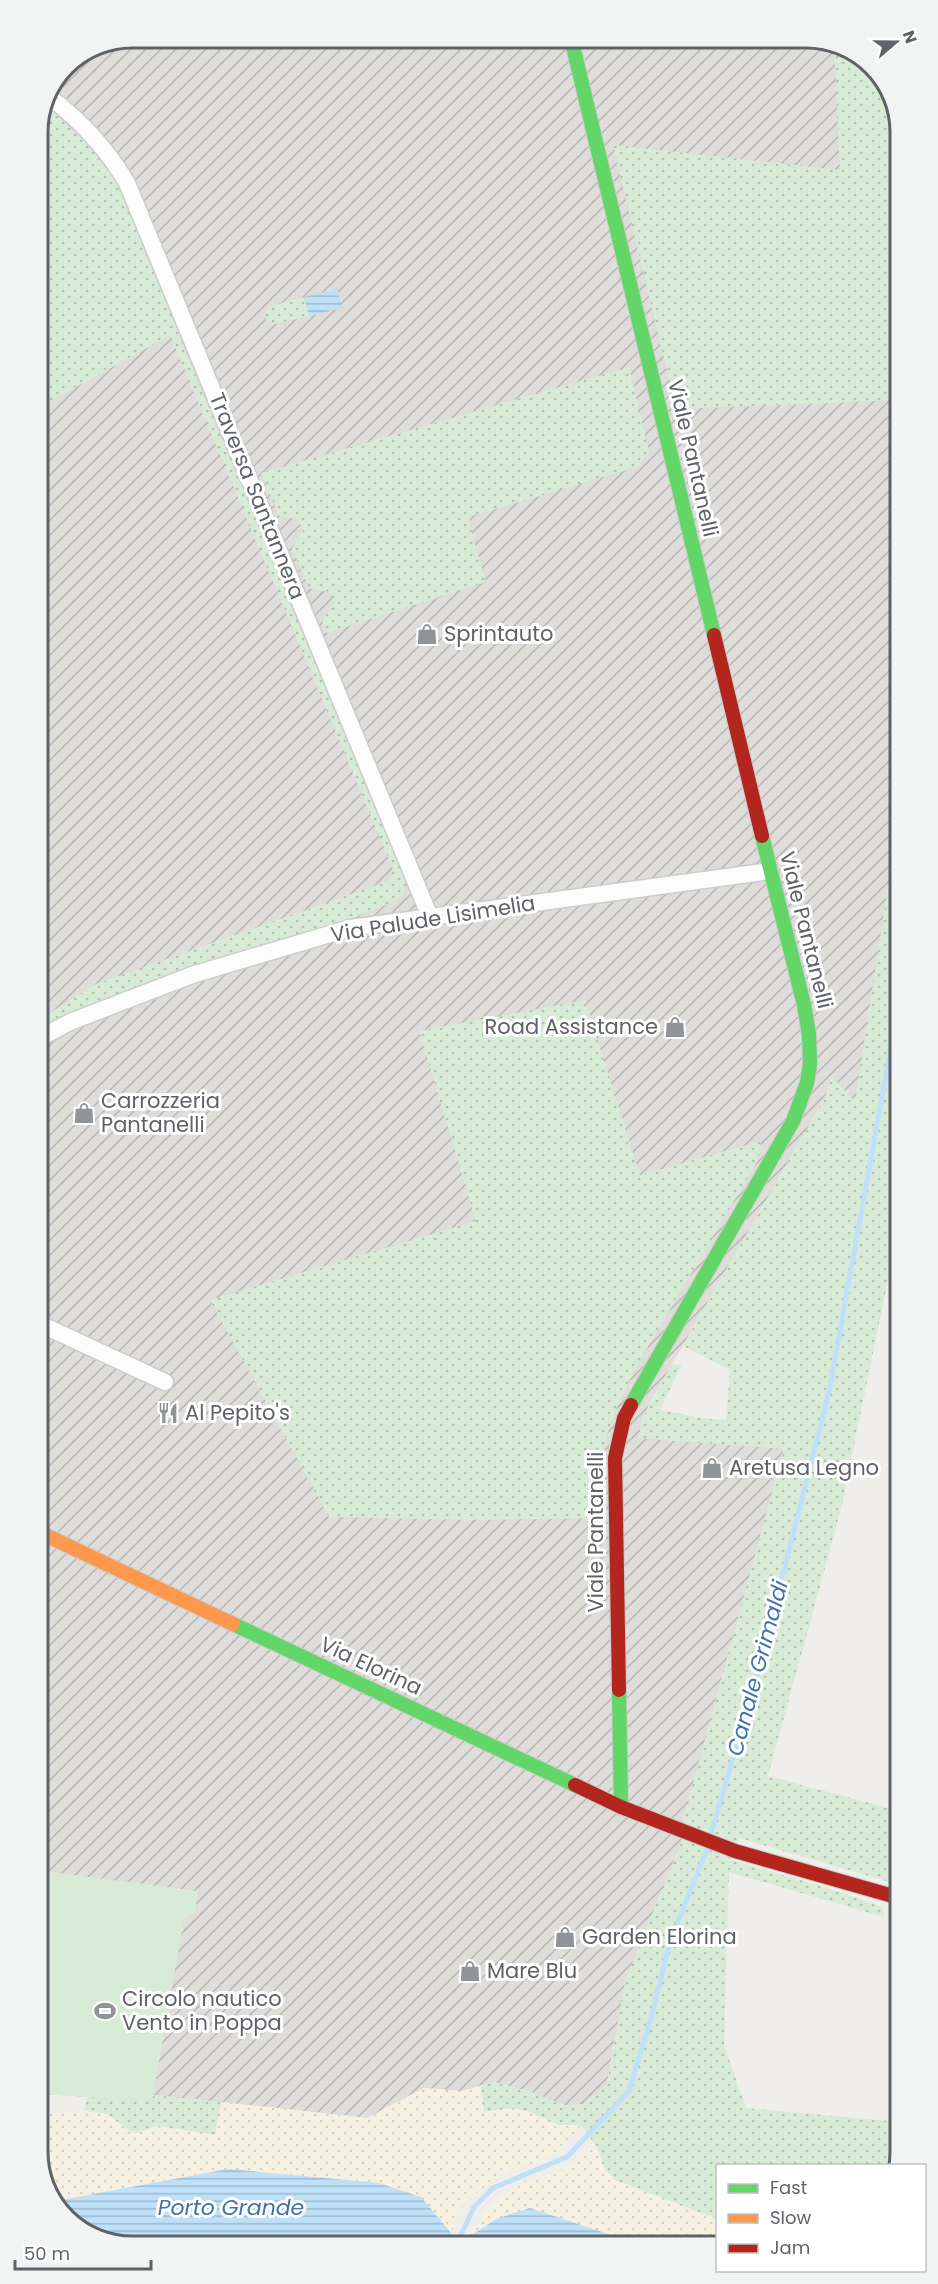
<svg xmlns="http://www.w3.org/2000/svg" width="938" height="2284" viewBox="0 0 938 2284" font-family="Poppins,sans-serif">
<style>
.industrial{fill:url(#industrial-furrows)}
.grass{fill:url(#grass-dots)}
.sand{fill:url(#sand-dots)}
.pitch{fill:#d8ebd6}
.water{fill:url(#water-rules)}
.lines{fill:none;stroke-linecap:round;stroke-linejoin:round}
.stream{stroke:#bfe0f9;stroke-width:5}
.street-casing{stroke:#cbcccc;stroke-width:19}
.fast-casing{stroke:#cacacb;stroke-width:16}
.slow-casing{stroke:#cacacb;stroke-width:16}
.jam-casing{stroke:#cacacb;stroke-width:16}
.street{stroke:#fdfcfc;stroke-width:16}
.fast{stroke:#63d668;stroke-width:14}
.slow{stroke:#ff974d;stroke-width:14}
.jam{stroke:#b3261e;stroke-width:14}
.labels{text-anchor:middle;stroke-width:6;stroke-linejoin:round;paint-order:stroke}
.street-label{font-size:21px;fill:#5f6368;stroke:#fff}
.poi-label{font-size:21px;fill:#5f6368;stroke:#fff;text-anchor:start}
.water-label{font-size:22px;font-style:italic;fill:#4174aa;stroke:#fff}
.rim{fill:none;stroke:#5f6368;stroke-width:3}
</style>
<defs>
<pattern id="industrial-furrows" width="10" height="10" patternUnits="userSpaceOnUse" patternTransform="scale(1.5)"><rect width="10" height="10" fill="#dfddda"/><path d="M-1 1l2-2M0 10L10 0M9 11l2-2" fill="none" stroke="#b8b7b5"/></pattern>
<pattern id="grass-dots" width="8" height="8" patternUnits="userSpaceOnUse" patternTransform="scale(1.5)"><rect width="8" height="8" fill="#d8ebd6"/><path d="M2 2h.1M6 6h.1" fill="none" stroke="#b2c2b1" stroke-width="1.8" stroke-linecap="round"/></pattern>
<pattern id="sand-dots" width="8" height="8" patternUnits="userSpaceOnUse" patternTransform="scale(1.5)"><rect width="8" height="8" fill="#f6f1e1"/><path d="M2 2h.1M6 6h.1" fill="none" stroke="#d5d1c4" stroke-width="1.8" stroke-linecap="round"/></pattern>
<pattern id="water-rules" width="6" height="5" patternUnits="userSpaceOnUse" patternTransform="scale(1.5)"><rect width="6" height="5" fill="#bfe0f9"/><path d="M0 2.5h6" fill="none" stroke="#9eb9cd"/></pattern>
</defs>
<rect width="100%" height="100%" fill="#efeeea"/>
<polygon class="industrial" points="132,38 812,38 864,57 896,102 897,829 860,1073 855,1103 831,1076 826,1096 651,1401 642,1420 639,1438 784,1448 684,1819 689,1821 614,2041 607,2084 584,2104 567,2106 531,2092 494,2082 462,2091 424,2088 367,2118 154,2095 152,2101 42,2094 38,408 170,335 41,119 65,65"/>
<g class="grass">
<polygon points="834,46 864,57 896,102 896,400 676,409 613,145 840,170"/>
<polygon points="47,106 93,149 121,188 172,313 181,341 253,513 267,541 405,872 406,883 403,894 396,901 358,916 245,951 106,999 78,1010 40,1031 40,1019 96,984 388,881 393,869 170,335 38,408 38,126"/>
<polygon points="304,297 309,316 275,324 266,320 266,309 270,306"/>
<polygon points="629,367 649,452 637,467 469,517 473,538 486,582 327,633 322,621 334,603 330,592 309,588 292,548 303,531 298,519 279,516 261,473"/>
<polygon points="897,829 898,1231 841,1509 768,1776 900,1811 900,1885 739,1838 731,1860 821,1886 883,1907 884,1917 729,1872 724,2045 746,2108 900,2122 900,2152 896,2165 718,2166 717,2219 614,2180 605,2169 596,2146 581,2125 558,2125 529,2112 511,2108 484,2112 480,2086 494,2082 531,2092 567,2106 584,2104 607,2084 625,1981 681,1843 683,1820 784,1449 638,1438 642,1420 673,1363 681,1366 660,1410 709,1419 726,1420 730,1370 683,1346 826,1096 831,1075 855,1102"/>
<path d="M 585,1000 L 640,1175 L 761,1141 L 758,1160 L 636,1367 C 622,1396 607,1424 603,1456 C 601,1476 603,1497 603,1518 L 482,1520 L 329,1517 L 210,1300 L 476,1221 L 419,1031 Z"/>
<polygon points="153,2095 221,2102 216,2135 158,2126 134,2134 107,2114 84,2111 88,2097 152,2101"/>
</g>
<g class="sand">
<polygon points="480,2086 484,2112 511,2108 529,2112 558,2125 581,2125 557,2152 537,2162 514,2168 495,2179 459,2206 452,2234 421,2197 229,2169 56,2201 42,2182 42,2114 84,2111 107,2114 134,2134 158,2126 215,2135 221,2102 367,2118 424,2088 462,2091"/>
<path d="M 596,2146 L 605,2169 L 615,2180 L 717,2219 L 717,2242 L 635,2243 L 530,2208 L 469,2237 C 484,2210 503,2189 533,2178 C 542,2174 553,2176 561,2172 C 573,2165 584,2155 596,2146 Z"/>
</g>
<polygon class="pitch" points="42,1871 198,1891 195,1912 184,1919 152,2101 42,2094"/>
<g class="water">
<polygon points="337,289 342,308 309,316 304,297"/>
<polygon points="228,2169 379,2183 421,2197 452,2234 459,2239 469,2237 496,2219 530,2208 635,2243 126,2246 74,2227 56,2201"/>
</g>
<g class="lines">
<g class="stream">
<polyline points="711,1834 757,1676 829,1392 898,1008"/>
<polyline points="459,2239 474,2207 493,2188 567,2157 629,2091 652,2015 669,1945 707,1849"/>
</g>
<defs>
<g id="street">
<path d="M 51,98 C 82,122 107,149 127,183 L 430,917"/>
<polyline points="40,1038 70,1022 192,975 350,928 770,871"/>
<polyline points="40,1324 165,1382"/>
</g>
<g id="fast">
<polyline points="571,38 714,635"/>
<polyline points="631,1405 793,1121 807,1083 810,1064 809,1035 804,1005 762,836"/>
<polyline points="233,1624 575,1785"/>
<polyline points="619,1690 621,1807"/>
</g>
<polyline id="slow" points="41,1533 233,1624"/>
<g id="jam">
<polyline points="714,635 762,836"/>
<polyline points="619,1690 615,1458 624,1418 631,1405"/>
<polyline points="575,1785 621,1807 735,1851 900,1898"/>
</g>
</defs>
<use href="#street" class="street-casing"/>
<use href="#fast" class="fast-casing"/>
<use href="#slow" class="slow-casing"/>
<use href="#jam" class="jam-casing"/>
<use href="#street" class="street"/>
<use href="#fast" class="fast"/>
<use href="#slow" class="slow"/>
<use href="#jam" class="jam"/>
</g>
<defs>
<symbol id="shop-bare" viewBox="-9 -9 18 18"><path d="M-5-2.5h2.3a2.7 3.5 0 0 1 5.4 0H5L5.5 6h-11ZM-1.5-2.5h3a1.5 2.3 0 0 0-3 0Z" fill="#919496" stroke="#fff" stroke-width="2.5" paint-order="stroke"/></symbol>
<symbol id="restaurant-bare" viewBox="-9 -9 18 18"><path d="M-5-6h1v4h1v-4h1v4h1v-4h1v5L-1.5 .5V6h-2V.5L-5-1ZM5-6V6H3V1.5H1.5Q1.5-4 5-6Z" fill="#919496" stroke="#fff" stroke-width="2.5" paint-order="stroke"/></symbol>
<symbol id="stadium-bare" viewBox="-9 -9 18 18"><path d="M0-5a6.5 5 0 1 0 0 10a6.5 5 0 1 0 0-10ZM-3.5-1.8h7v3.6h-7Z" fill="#919496" stroke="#fff" stroke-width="2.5" paint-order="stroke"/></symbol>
</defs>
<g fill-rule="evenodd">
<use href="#shop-bare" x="412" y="619" width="30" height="30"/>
<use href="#shop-bare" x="660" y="1012" width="30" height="30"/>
<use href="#shop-bare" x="69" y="1098" width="30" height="30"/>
<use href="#restaurant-bare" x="153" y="1398" width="30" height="30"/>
<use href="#shop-bare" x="697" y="1453" width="30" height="30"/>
<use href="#shop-bare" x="550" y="1922" width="30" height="30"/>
<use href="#shop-bare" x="455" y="1956" width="30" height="30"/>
<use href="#stadium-bare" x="90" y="1996" width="30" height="30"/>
</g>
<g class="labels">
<g class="street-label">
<text transform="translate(693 458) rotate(77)" y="7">Viale Pantanelli</text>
<text transform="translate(257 496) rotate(68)" y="7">Traversa Santannera</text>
<text transform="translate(433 919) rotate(-9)" y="7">Via Palude Lisimelia</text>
<text transform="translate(806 930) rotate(76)" y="7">Viale Pantanelli</text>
<text transform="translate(596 1532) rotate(-90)" y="7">Viale Pantanelli</text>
<text transform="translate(371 1666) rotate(25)" y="7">Via Elorina</text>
</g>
<g class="poi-label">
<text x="444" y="641">Sprintauto</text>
<text x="658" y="1034" text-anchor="end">Road Assistance</text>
<text x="101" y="1108">Carrozzeria<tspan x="101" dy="24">Pantanelli</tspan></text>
<text x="185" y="1420">Al Pepito's</text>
<text x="729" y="1475">Aretusa Legno</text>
<text x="582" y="1944">Garden Elorina</text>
<text x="487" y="1978">Mare Blu</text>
<text x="122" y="2006">Circolo nautico<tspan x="122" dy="24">Vento in Poppa</tspan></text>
</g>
<g class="water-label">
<text transform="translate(757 1668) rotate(-75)" y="8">Canale Grimaldi</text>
<text x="231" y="2215">Porto Grande</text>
</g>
</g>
<path d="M0 0H938V2284H0ZM132 48H806A84 84 0 0 1 890 132V2152A84 84 0 0 1 806 2236H132A84 84 0 0 1 48 2152V132A84 84 0 0 1 132 48Z" fill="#f2f3f3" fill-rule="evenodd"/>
<path class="rim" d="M132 48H806A84 84 0 0 1 890 132V2152A84 84 0 0 1 806 2236H132A84 84 0 0 1 48 2152V132A84 84 0 0 1 132 48Z"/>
<rect x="716" y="2164" width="210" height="108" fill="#ffffff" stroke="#bfc1c3" stroke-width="1.5"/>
<rect x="728" y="2184" width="30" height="9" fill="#63d668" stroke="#bfc1c3" stroke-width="1.5"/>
<text x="770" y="2194" font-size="18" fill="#5f6368">Fast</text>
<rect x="728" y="2214" width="30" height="9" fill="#ff974d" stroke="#bfc1c3" stroke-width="1.5"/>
<text x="770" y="2224" font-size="18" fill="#5f6368">Slow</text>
<rect x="728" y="2244" width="30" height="9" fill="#b3261e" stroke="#bfc1c3" stroke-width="1.5"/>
<text x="770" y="2254" font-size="18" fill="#5f6368">Jam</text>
<g transform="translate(896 42) rotate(70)" stroke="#ffffff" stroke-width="4.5" paint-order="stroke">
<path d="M0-4.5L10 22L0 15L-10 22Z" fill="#5f6368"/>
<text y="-9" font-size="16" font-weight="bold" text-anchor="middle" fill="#5f6368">N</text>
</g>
<path d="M15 2260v9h136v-9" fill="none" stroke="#5f6368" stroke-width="3"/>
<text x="24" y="2260" font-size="18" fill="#5f6368" stroke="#ffffff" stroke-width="4.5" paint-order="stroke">50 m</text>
</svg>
